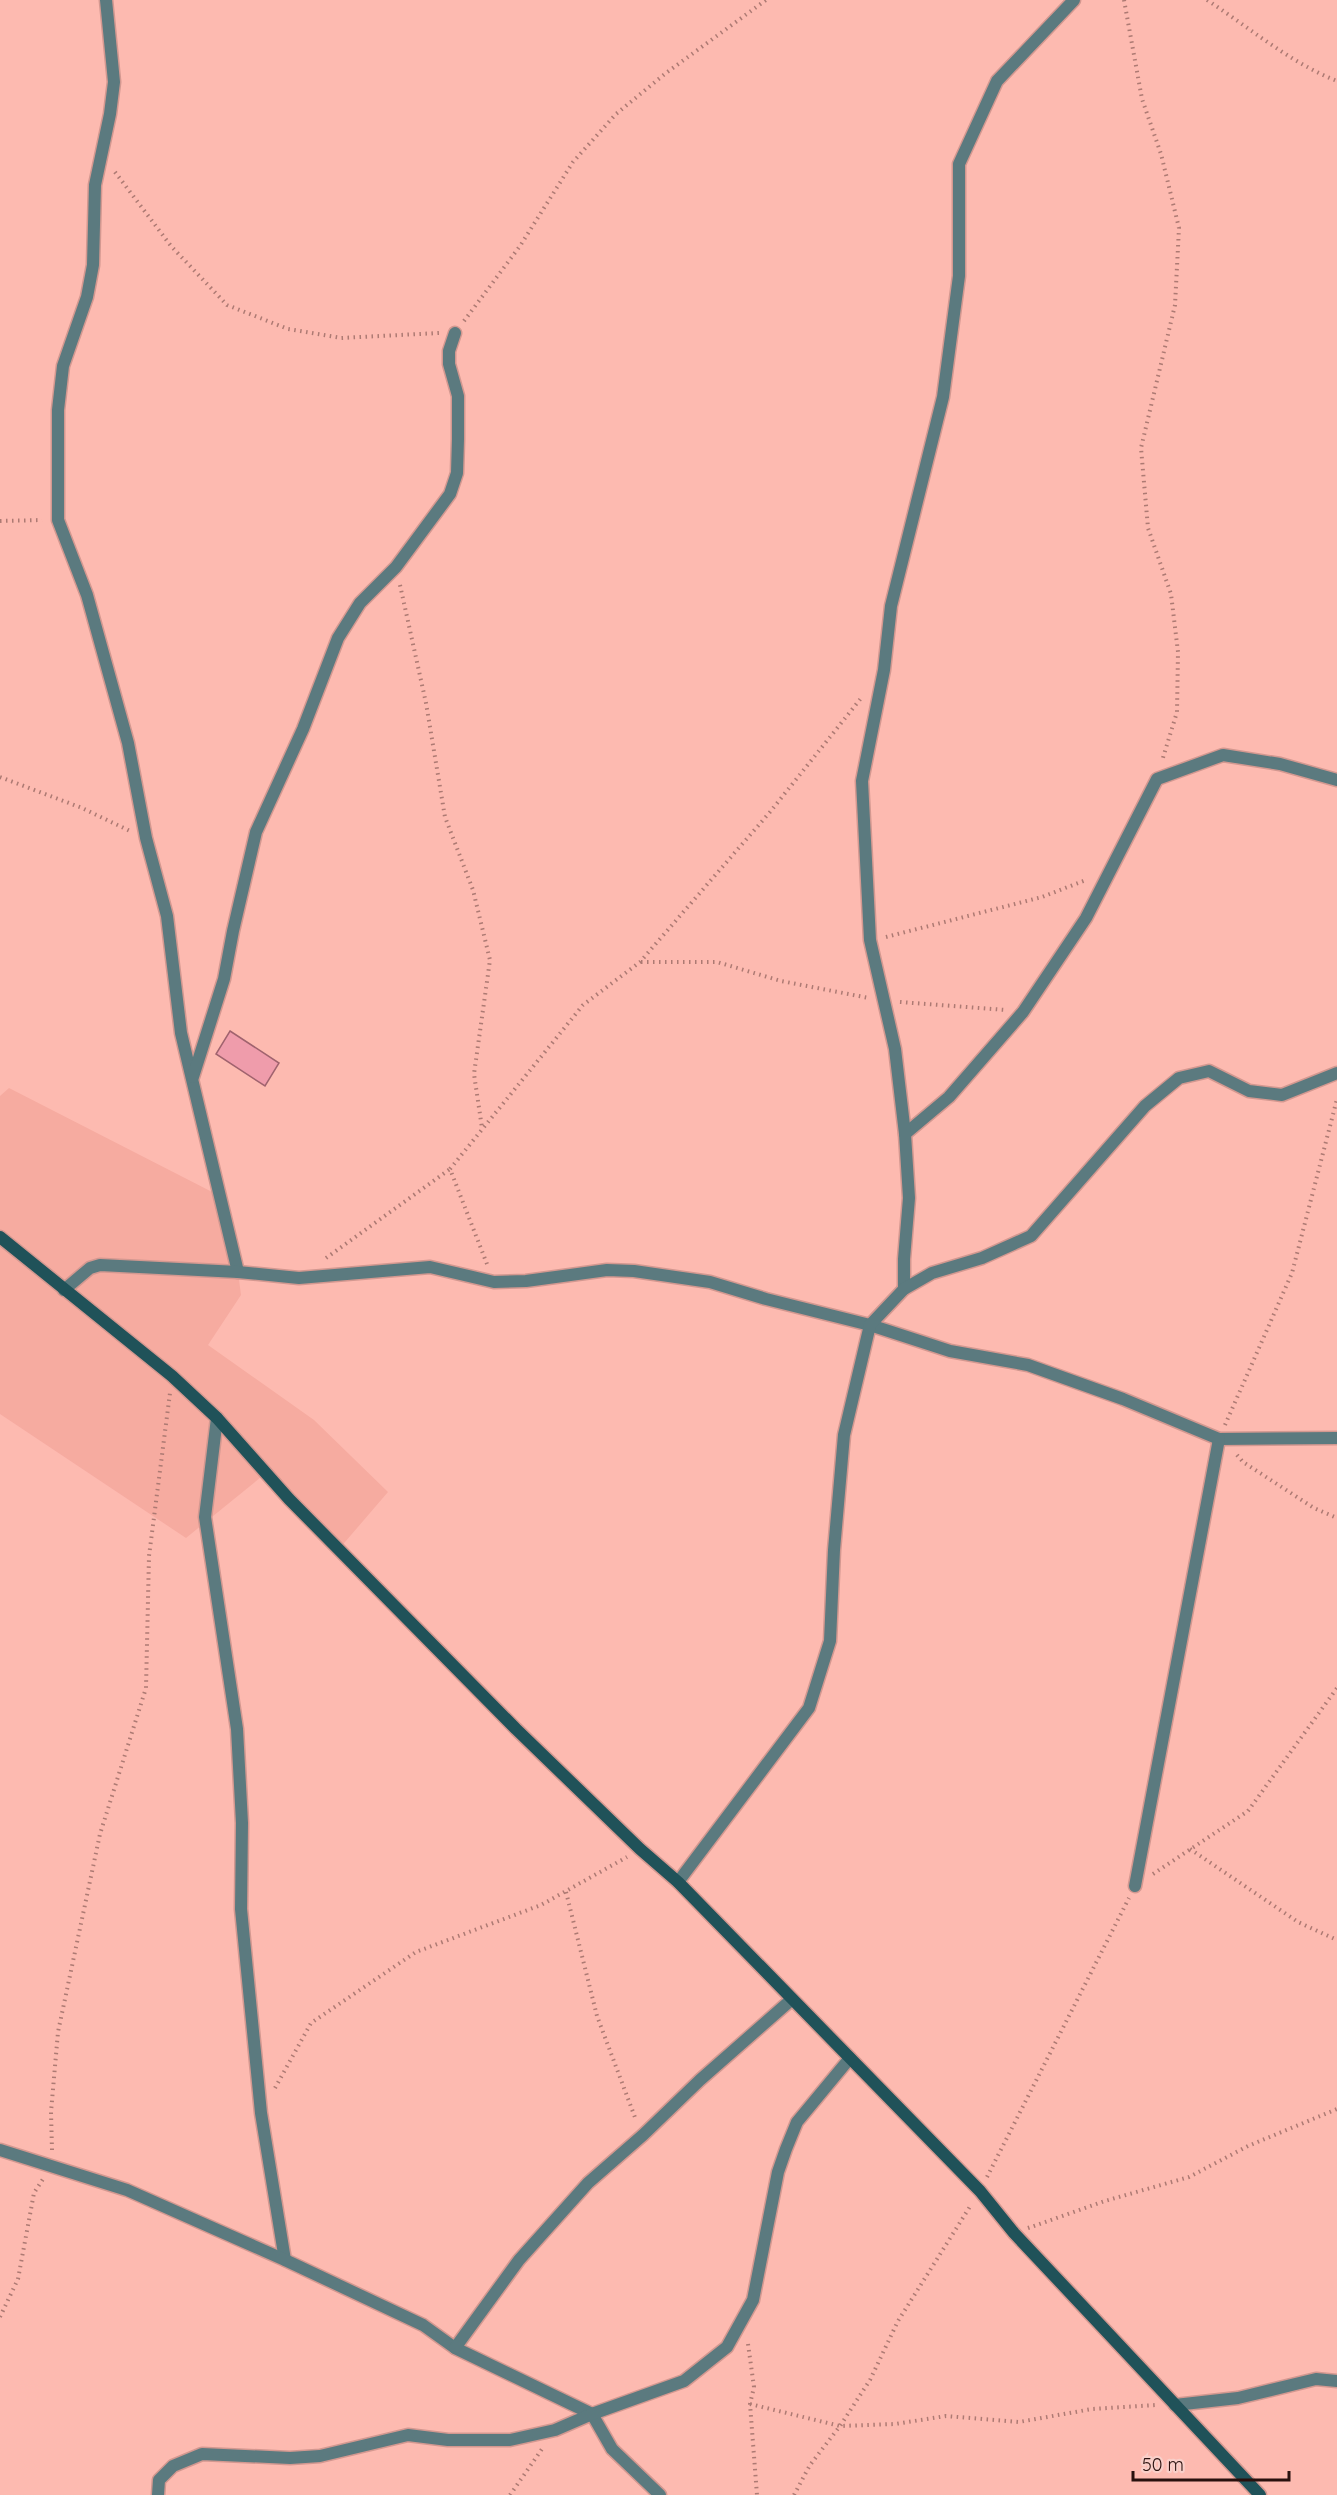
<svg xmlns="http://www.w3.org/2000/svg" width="1337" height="2495" viewBox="0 0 1337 2495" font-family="Quicksand,sans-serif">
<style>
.built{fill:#f6aba0}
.building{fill:#ef9cab;stroke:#a0636e;stroke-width:1.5}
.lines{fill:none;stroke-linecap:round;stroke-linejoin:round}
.street-casing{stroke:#d39890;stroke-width:15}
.secondary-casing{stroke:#d39890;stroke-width:15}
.path{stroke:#ad7a73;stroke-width:4;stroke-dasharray:1.5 4.5;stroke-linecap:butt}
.street{stroke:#5b7a7f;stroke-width:12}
.secondary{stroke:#205259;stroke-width:12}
</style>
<rect width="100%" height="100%" fill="#fdbab0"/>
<polygon class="built" points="9,1088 220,1196 238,1272 241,1295 208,1345 314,1420 388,1492 339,1549 266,1473 186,1538 0,1414 0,1096"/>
<polygon class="building" points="230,1031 279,1063 265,1086 216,1054"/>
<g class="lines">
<defs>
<g id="street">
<polyline points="106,0 114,82 110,114 95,185 93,265 87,297 63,366 58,410 58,520 87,595 128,743 146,838 167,916 181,1033 238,1272"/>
<polyline points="193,1077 224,979 233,931 256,832 303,729 338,638 360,603 396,567 450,494 457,473 458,439 458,396 449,364 449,351 455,333"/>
<polyline points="905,1134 949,1097 1023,1012 1086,918 1157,779 1223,755 1280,764 1337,780"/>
<polyline points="904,1289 904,1259 909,1198 905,1134 895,1049 870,940 862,781 884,670 891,606 943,397 959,276 959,164 997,81 1074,0"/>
<polyline points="64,1290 90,1268 100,1265 238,1272 299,1278 430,1267 494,1282 526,1281 607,1270 634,1271 710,1282 766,1299 870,1325 950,1351 1028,1365 1123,1399 1219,1439 1337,1438"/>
<polyline points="217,1418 205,1517 237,1729 242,1823 241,1909 261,2113 285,2260"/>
<polyline points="678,1882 809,1708 830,1641 834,1550 844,1435 870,1325 904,1289 932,1273 982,1258 1031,1236 1145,1106 1179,1078 1209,1071 1249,1091 1282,1095 1337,1073"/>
<polyline points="1135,1886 1219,1439"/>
<polyline points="0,2150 127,2190 285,2260 423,2325 455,2348 592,2414 612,2449 660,2495"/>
<polyline points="455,2348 519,2260 588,2183 643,2135 700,2080 791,2000"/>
<polyline points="1175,2405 1238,2398 1316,2379 1337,2381"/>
<polyline points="158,2495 159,2480 173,2466 202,2454 290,2458 320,2456 408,2435 448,2440 510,2440 555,2430 592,2414 684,2381 727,2347 753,2300 778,2172 786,2149 797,2122 850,2058"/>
</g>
<polyline id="secondary" points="0,1237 172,1376 217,1418 289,1499 516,1729 640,1849 678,1882 980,2191 1014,2233 1260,2495"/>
</defs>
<use href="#street" class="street-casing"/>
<use href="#secondary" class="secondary-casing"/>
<g class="path">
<polyline points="1124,0 1142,99 1161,154 1179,228 1175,305 1141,448 1148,528 1171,594 1178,652 1177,712 1162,761"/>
<path d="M 1207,0 C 1250,28 1289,62 1337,81"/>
<polyline points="115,172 171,246 227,305 288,329 341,338 439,333"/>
<polyline points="464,321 520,246 573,162 616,114 666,73 766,0"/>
<polyline points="0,521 42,520"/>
<polyline points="400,585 426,703 445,817 473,890 490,960 474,1074 482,1128"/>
<polyline points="0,777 82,808 130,831"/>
<polyline points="886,937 1042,897 1086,880"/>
<polyline points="641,962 717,962 781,981 869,998"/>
<polyline points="900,1002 1006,1010"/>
<polyline points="326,1258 450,1169"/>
<polyline points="487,1264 450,1169 583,1005 640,962 770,812 862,697"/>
<polyline points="1225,1425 1292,1273 1337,1099"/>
<polyline points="1237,1455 1243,1462 1314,1508 1337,1518"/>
<polyline points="1190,1849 1298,1922 1337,1940"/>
<polyline points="1153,1874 1248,1811 1337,1688"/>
<polyline points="566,1892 597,2016 636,2120"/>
<polyline points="275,2088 311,2023 416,1952 541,1905 627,1857"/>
<polyline points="52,2150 51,2112 58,2032 100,1834 146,1688 149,1556 170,1393"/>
<polyline points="987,2177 1129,1898"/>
<polyline points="1028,2228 1105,2201 1189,2177 1248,2146 1337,2109"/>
<polyline points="0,2317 18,2279 34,2193 43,2179"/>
<polyline points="748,2344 754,2387 750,2404 757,2495"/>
<polyline points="750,2404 840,2426 895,2424 946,2416 1019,2422 1092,2409 1156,2405"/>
<polyline points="510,2495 542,2449"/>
<polyline points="794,2495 810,2465 840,2426 870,2380 898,2321 971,2205"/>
</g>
<use href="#street" class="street"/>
<use href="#secondary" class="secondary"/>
</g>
<path d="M1133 2471v9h156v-9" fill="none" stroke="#29110e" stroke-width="3"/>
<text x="1142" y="2471" font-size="18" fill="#29110e" stroke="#f9cfc9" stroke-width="4.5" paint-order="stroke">50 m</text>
</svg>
